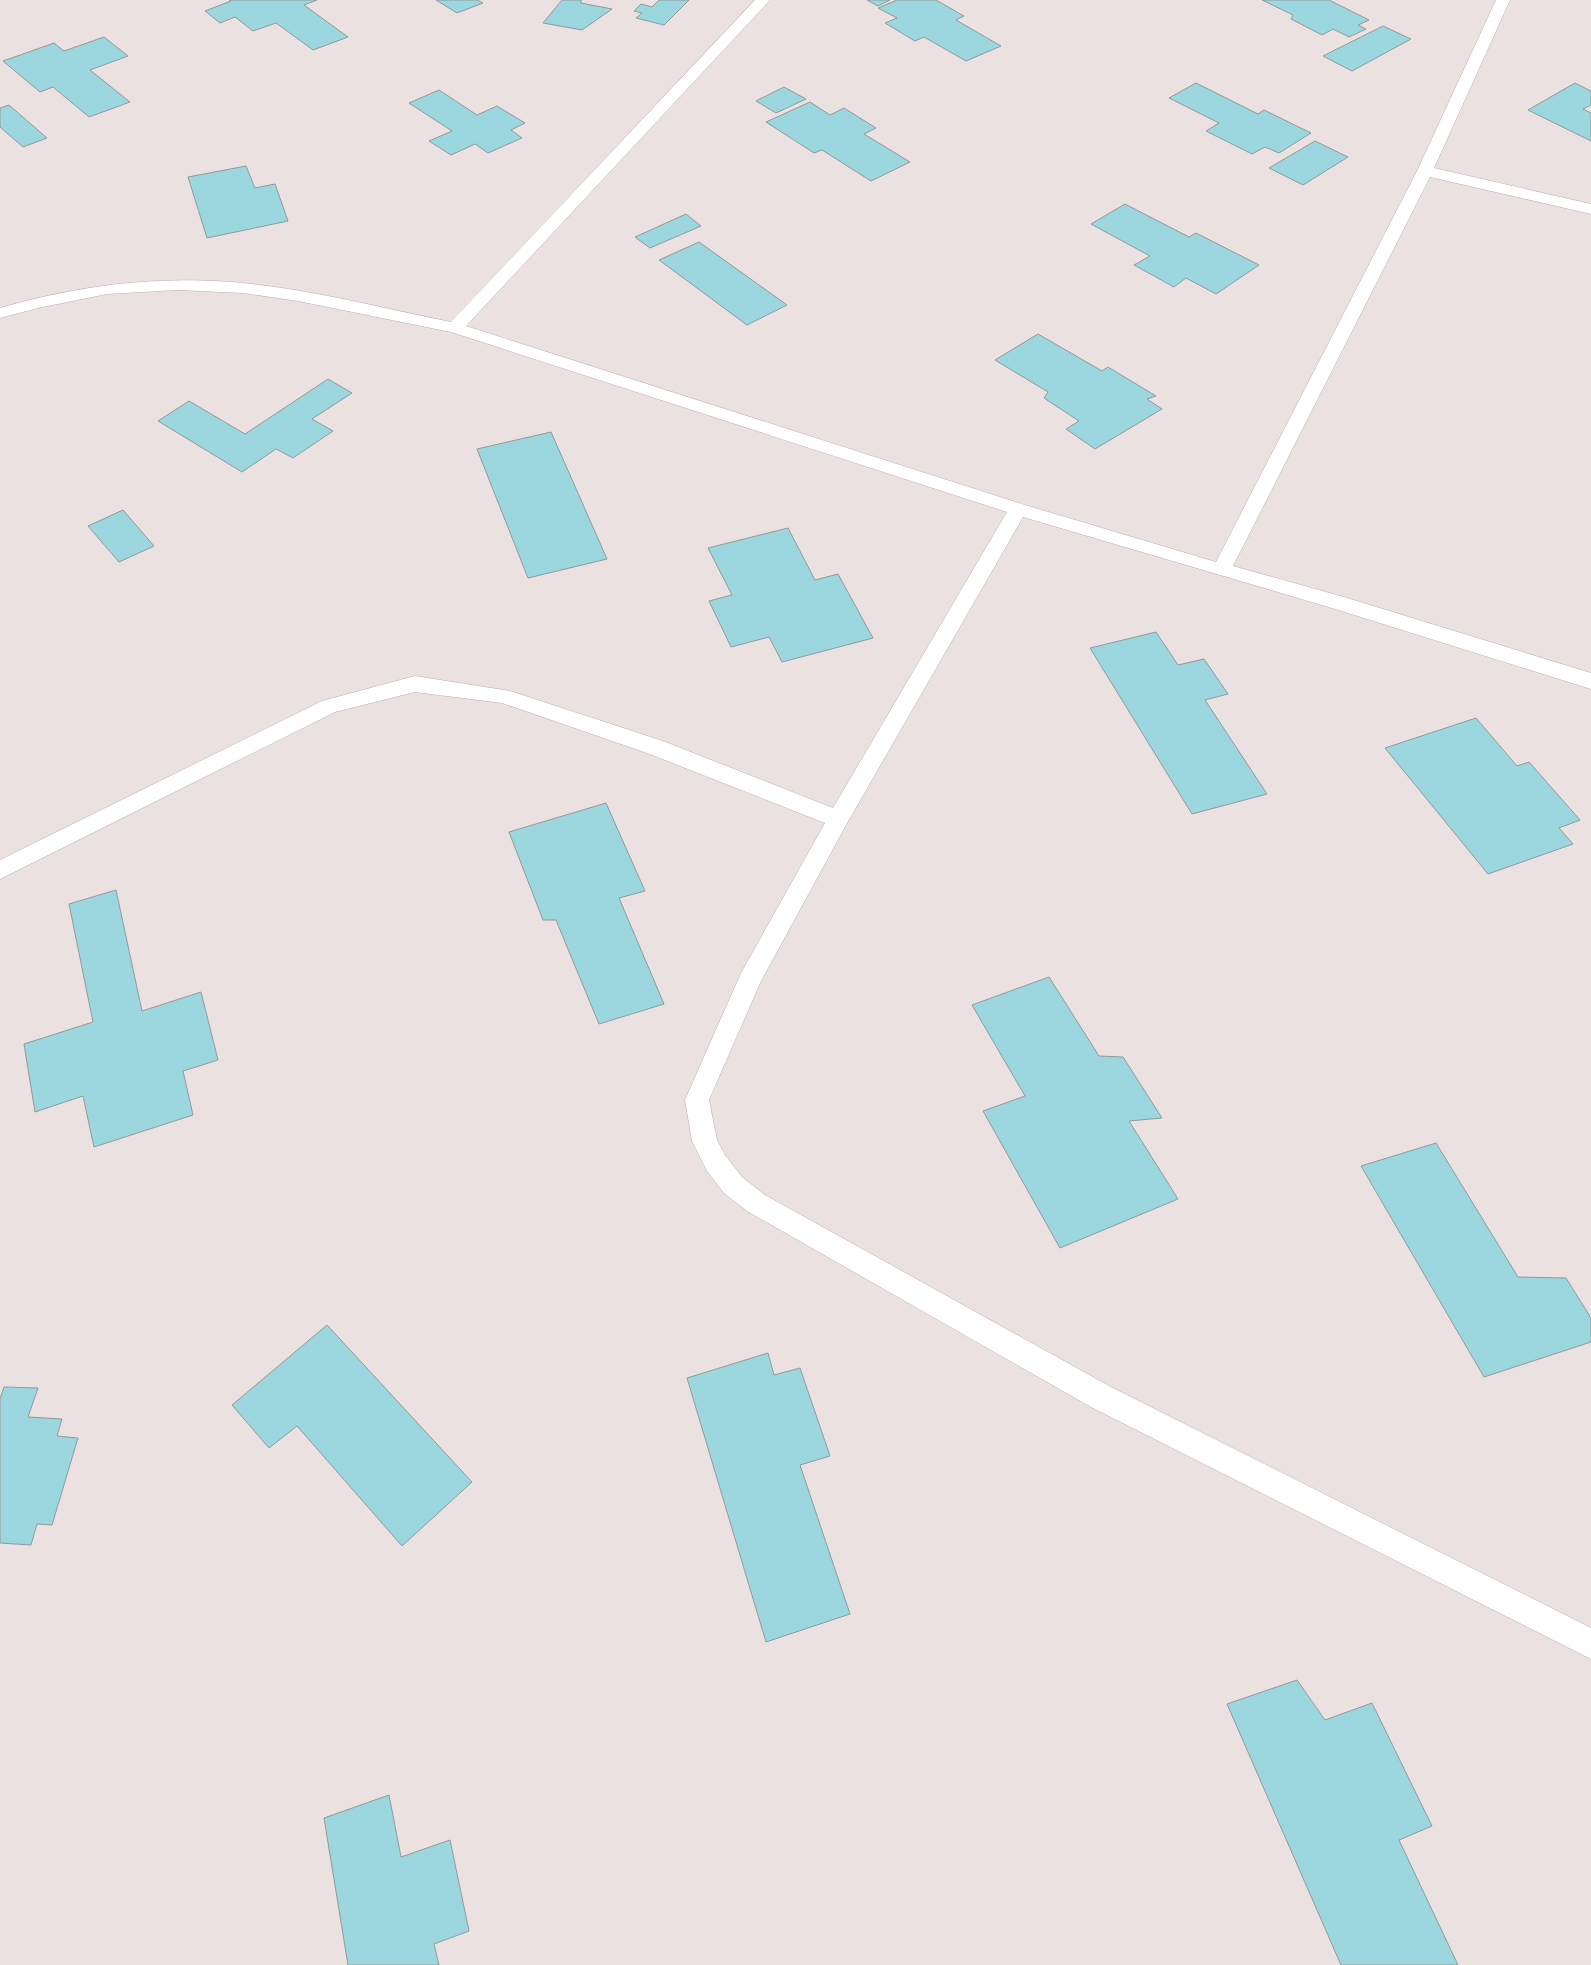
<svg xmlns="http://www.w3.org/2000/svg" width="1591" height="1965" viewBox="0 0 1591 1965" font-family="'Noto Sans',sans-serif">
<style>
.building{fill:#9cd7df;stroke:#919a9b}
.lines{fill:none;stroke-linecap:round;stroke-linejoin:round}
.service-casing{stroke:#b9b0af;stroke-width:1}
.service{fill:#fff;fill-rule:evenodd}
</style>
<rect width="100%" height="100%" fill="#ebe1e0"/>
<g class="building">
<polygon points="229,0 317,0 304,5 348,37 313,50 276,23 253,31 235,17 220,23 205,11 231,1"/>
<polygon points="436,0 477,0 483,3 457,13"/>
<polygon points="562,0 581,0 581,3 612,9 582,30 543,23"/>
<polygon points="659,0 689,0 664,25 636,18 642,13 634,11 641,4 652,7"/>
<polygon points="867,0 890,0 878,6"/>
<polygon points="897,0 936,0 964,16 956,20 1001,46 966,61 924,37 915,41 885,23 897,18 878,8"/>
<polygon points="1262,0 1329,0 1369,20 1358,25 1366,29 1349,37 1333,29 1322,35 1291,19 1293,15"/>
<polygon points="1383,26 1411,39 1352,71 1323,56"/>
<polygon points="104,37 128,56 90,70 130,102 89,117 53,87 40,92 3,61 54,43 64,51"/>
<polygon points="1196,83 1258,114 1264,110 1311,133 1279,153 1265,147 1252,154 1206,131 1219,123 1169,98"/>
<polygon points="1575,83 1591,91 1591,105 1583,109 1591,113 1591,141 1528,110"/>
<polygon points="784,87 806,99 776,113 756,101"/>
<polygon points="439,90 477,115 497,106 525,123 511,130 522,138 488,153 475,144 451,155 429,141 452,131 409,103"/>
<polygon points="810,102 830,115 844,108 876,128 864,134 910,162 871,181 822,150 814,153 766,122"/>
<polygon points="9,105 47,138 23,147 0,127 0,108"/>
<polygon points="1315,141 1348,157 1303,185 1269,168"/>
<polygon points="246,166 255,188 275,184 288,221 207,238 188,177"/>
<polygon points="1125,204 1189,237 1196,233 1259,265 1216,294 1186,278 1174,287 1134,265 1150,256 1091,224"/>
<polygon points="686,214 701,226 650,248 635,237"/>
<polygon points="699,242 787,305 747,325 659,260"/>
<polygon points="1038,334 1102,371 1108,367 1156,396 1147,399 1162,409 1095,449 1066,429 1079,421 1044,398 1048,392 995,360"/>
<polygon points="328,379 352,393 312,419 333,431 293,458 276,449 242,472 158,421 189,401 245,434"/>
<polygon points="551,432 607,559 528,578 477,449"/>
<polygon points="123,510 154,546 119,562 88,526"/>
<polygon points="788,528 815,580 838,574 873,638 782,662 769,637 731,647 709,601 732,595 708,548"/>
<polygon points="1156,632 1178,665 1204,659 1228,694 1205,700 1267,794 1192,814 1090,648"/>
<polygon points="1476,718 1517,766 1529,762 1580,820 1559,828 1573,844 1488,874 1385,748"/>
<polygon points="606,803 645,891 619,898 664,1004 599,1024 556,920 543,920 509,832"/>
<polygon points="116,890 142,1011 201,992 218,1060 183,1071 193,1115 94,1147 83,1096 35,1112 24,1044 93,1022 69,904"/>
<polygon points="1049,977 1099,1056 1123,1057 1162,1118 1129,1121 1178,1199 1060,1248 983,1111 1025,1096 972,1005"/>
<polygon points="1436,1143 1518,1277 1566,1278 1591,1318 1591,1342 1484,1377 1361,1166"/>
<polygon points="327,1325 472,1482 402,1546 297,1426 269,1448 232,1405"/>
<polygon points="768,1353 774,1375 800,1368 830,1456 800,1465 850,1614 766,1642 687,1378"/>
<polygon points="4,1387 38,1388 28,1417 62,1419 57,1436 78,1438 52,1525 37,1524 31,1545 0,1543 0,1399"/>
<polygon points="1297,1680 1325,1720 1372,1703 1432,1826 1399,1840 1458,1965 1341,1965 1227,1704"/>
<polygon points="389,1795 401,1857 450,1840 469,1931 434,1944 439,1965 348,1965 324,1818"/>
</g>
<g class="lines">
<defs>
<path id="service" d="M 755,0 L 770,0 L 466,326 L 1025,505 L 1216,562 L 1417,171 L 1496,0 L 1510,0 L 1434,168 L 1591,204 L 1591,214 L 1430,177 L 1233,566 L 1344,597 L 1591,673 L 1591,689 L 1332,608 L 1023,517 L 846,825 L 760,983 L 709,1100 L 717,1140 L 725,1155 L 742,1177 L 765,1195 L 1111,1387 L 1591,1628 L 1591,1659 L 1091,1407 L 747,1211 L 724,1193 L 707,1171 L 692,1141 L 685,1100 L 741,973 L 825,823 L 647,753 L 502,703 L 415,692 L 335,712 L 0,879 L 0,860 L 322,701 L 415,676 L 510,691 L 663,741 L 833,808 L 1007,512 L 451,332 L 298,301 L 243,293 L 178,290 L 107,294 L 38,308 L 0,318 L 0,308 C 79,285 161,275 243,283 C 313,290 382,308 451,322 Z"/>
</defs>
<use href="#service" class="service-casing"/>
<use href="#service" class="service"/>
</g>
</svg>
